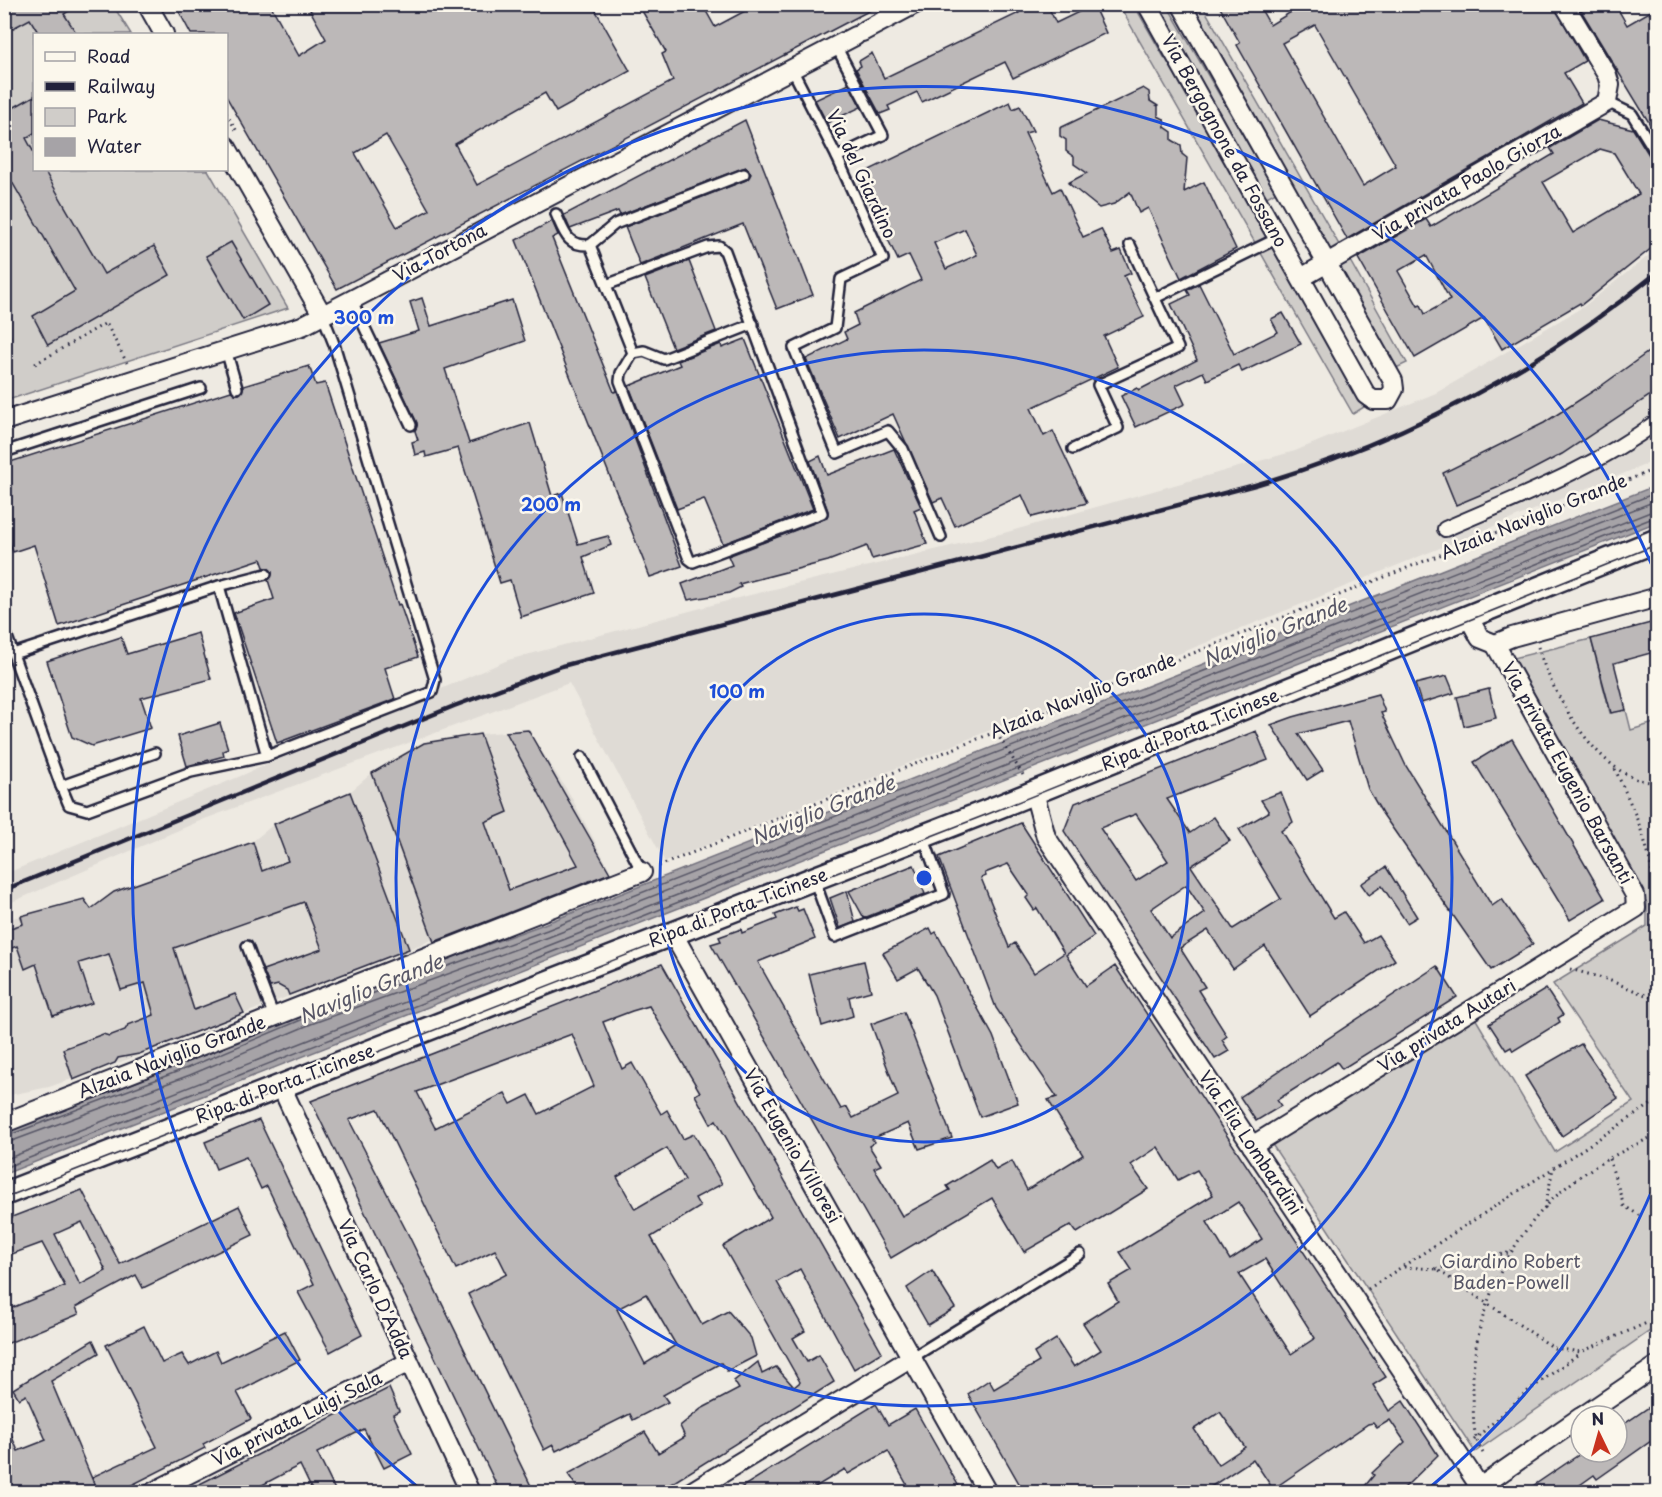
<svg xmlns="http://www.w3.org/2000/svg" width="1662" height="1497" viewBox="0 0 1662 1497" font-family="'Playpen Sans',sans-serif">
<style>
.built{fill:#dfdbd5}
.green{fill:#d0cdc9;stroke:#797882;stroke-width:1.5}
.water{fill:#a6a3a7;stroke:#716f7c;stroke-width:1.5}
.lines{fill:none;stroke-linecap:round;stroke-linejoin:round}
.shore{stroke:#575666;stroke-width:1.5}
.building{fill:#bcb8b8;stroke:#22223b;stroke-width:1.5;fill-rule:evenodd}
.service-casing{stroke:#22223b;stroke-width:14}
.pedestrian-casing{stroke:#22223b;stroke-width:18}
.minor-casing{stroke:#22223b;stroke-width:22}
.tertiary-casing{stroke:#22223b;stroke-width:27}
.path{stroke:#22223b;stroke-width:3;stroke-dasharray:1.5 4.5;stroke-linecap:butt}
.service{stroke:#fbf7ec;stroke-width:9}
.pedestrian{stroke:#fbf7ec;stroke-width:14}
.minor{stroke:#fbf7ec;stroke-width:18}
.tertiary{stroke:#fbf7ec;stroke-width:22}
.tram{stroke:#22223b;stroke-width:1.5}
.rail{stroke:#22223b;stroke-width:4.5}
.ring{fill:none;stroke:#1d4ed8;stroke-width:3}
.labels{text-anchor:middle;stroke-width:5;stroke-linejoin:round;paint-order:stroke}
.street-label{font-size:18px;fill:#22223b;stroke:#fbf7ec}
.park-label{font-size:18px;fill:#565566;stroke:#fbf7ec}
.water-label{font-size:20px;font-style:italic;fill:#575666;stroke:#fbf7ec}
.centre{fill:#1d4ed8;stroke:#fbf7ec;stroke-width:3}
.ring-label{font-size:18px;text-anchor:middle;font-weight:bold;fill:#1d4ed8;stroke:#fbf7ec;stroke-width:5;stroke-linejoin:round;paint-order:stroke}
</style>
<rect width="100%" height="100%" fill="#eeeae2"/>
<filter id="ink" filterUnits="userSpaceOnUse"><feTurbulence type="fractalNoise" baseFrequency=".0167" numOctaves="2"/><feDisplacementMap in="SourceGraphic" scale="12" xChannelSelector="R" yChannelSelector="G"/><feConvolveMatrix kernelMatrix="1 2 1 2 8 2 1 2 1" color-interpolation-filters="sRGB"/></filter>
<g filter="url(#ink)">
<g class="built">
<polygon points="1657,249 1657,460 665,862 569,683 202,820 5,905 5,874 236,778 508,660 738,598 1004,533 1295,451 1436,393 1583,307"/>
<polygon points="528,730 569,793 610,870 126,1060 49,1087 5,1096 5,920 84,899 91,908 114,892 252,842 274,824 350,792 372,773 424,743 480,734"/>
</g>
<g class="green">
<polygon points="5,5 113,5 131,34 34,34 34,170 208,170 288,308 5,401"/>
<polygon points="1134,5 1165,59 1172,58 1243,185 1241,190 1364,407 1353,414 1123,12"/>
<polygon points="1151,5 1167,5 1276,192 1263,199"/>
<polygon points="1187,5 1202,5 1342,250 1331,257"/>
<polygon points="1349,259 1407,363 1394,369 1337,266"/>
<polygon points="1591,639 1610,713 1626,710 1631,730 1657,722 1657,1326 1475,1452 1271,1143 1474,1016 1555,1152 1633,1102 1553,984 1647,926 1647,903 1510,659"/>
</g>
<polygon class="water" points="1657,485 1657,522 5,1174 5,1132 185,1063 306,1011 544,924"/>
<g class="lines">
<g class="shore">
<polyline points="4,1137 187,1068 308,1017 547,930 1658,492"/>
<polyline points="4,1144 190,1075 311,1024 549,937 1658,500"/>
<polyline points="4,1160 1658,509"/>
<polyline points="4,1168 1658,516"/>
</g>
</g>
<g class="building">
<polygon points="4,4 80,4 64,14 77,34 39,34 30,19 4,33"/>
<path d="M 175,4 L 270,4 L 299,56 L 326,39 L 310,10 L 320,4 L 592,4 L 630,71 L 556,112 L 545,93 L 455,144 L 477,185 L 673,81 L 662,54 L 666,52 L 638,4 L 702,4 L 715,27 L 758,4 L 882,4 L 337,289 L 226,96 L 226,34 L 191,34 ZM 386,135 L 429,210 L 397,227 L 355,153 Z"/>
<polygon points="1015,4 1047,4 1056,23 1093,5 1106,33 1013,78 1005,62 922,102 917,92 888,106 890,110 880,114 856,69 861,66 859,61 872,53 884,78 1019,13"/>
<path d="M 1218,4 L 1258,4 L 1270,25 L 1304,4 L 1553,4 L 1585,61 L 1564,73 L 1582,103 L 1347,239 L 1237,45 L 1240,43 ZM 1315,25 L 1396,166 L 1363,186 L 1282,43 Z"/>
<polygon points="1577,4 1615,4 1627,25 1658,7 1658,142 1652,133 1656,134"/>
<polygon points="849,84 861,107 827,123 815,100"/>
<polygon points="1143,88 1149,92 1150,101 1158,106 1158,116 1164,119 1165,127 1172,132 1172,140 1181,145 1182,154 1187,158 1184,192 1204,182 1236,249 1181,278 1148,208 1139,213 1130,192 1114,204 1099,208 1068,183 1087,173 1074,164 1074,157 1066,151 1066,140 1060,136 1060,128"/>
<polygon points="34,96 34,133 26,138 34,153 34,170 44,170 104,274 154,246 170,275 48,345 33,316 75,291 4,168 4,113"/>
<path d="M 1010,102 L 1013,109 L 1020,106 L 1033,131 L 1025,133 L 1053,192 L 1060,188 L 1083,237 L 1101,229 L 1113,253 L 1121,250 L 1131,273 L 1124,276 L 1144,317 L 1104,336 L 1118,367 L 1031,408 L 1044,436 L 1053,431 L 1087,503 L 1032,517 L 1022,495 L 955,526 L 942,498 L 933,502 L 893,414 L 840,439 L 806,359 L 847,339 L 844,332 L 858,325 L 854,313 L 921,280 L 909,255 L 898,260 L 857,176 ZM 965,229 L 977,255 L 946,269 L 934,243 Z"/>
<polygon points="745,120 813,295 777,309 743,224 640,265 625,227 746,180 751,174 746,167 620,215 618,211 570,229 564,215"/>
<path d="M 1598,120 L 1633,129 L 1652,160 L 1658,163 L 1658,243 L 1581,305 L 1580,303 L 1502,349 L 1484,318 L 1415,358 L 1358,258 L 1426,219 L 1431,227 L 1554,154 L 1550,148 ZM 1600,149 L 1614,153 L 1639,194 L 1573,233 L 1543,182 ZM 1426,255 L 1450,300 L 1425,314 L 1421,305 L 1418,306 L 1398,271 Z"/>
<polygon points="552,221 558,235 552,238 614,392 617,391 682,566 650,577 516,240"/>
<polygon points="231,242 268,305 243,320 206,256"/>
<polygon points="689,261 716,331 673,348 645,278"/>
<polygon points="1199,284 1234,354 1278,332 1271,319 1283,313 1301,344 1242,372 1238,365 1207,380 1203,372 1176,385 1185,404 1136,427 1121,396 1137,388 1139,390 1197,360 1171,304 1190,295 1187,290"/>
<polygon points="422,298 431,326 512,300 525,341 445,369 469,443 530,423 552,496 562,493 578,544 608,536 611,545 583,557 594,593 521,617 510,580 500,583 458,448 426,457 425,452 415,455 412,442 418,440 415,431 417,423 379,343 419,331 410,302"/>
<polygon points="745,339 813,509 723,544 704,499 677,509 629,386 680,365 678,361 721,344 722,348"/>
<polygon points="1658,345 1658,390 1562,454 1499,487 1456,505 1443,473 1544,423 1601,386"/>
<polygon points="309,366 316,385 325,383 398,605 400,604 418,657 385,668 395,699 277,743 234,613 274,599 268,580 272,572 264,567 261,559 59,626 34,545 13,552 4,527 4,464 231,391 239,394 244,386"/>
<polygon points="894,449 921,507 914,510 927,544 872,559 867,546 828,561 739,584 741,587 729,593 688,600 682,584 732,565 728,556 827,518 828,511 810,461 820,456 827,475"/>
<polygon points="1658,621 1658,651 1614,663 1626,710 1611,713 1591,639"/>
<polygon points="198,633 211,679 141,698 151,728 92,746 72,737 47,661 121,637 127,654"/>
<polygon points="1447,676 1454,693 1421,703 1415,684"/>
<polygon points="1489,689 1496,718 1464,726 1457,697"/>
<polygon points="1378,694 1385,712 1381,713 1406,766 1492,906 1502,899 1533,944 1491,970 1382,813 1368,789 1348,721 1298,734 1323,770 1307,780 1271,725 1293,717"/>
<polygon points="220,723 228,749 223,751 224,756 187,766 178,736"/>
<polygon points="528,730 610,873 434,942 372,773 424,743 480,734 508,812 485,822 509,890 578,865 506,732"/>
<path d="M 1256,731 L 1268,760 L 1167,799 L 1190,833 L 1214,817 L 1230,841 L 1191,866 L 1233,929 L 1281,899 L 1239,829 L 1269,812 L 1261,800 L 1281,792 L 1293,822 L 1281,831 L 1334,918 L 1344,912 L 1364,943 L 1378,935 L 1395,960 L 1310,1016 L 1265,946 L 1233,969 L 1208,930 L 1180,948 L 1205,987 L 1198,990 L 1227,1036 L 1222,1040 L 1229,1051 L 1215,1059 L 1064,831 L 1075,803 ZM 1136,814 L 1168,861 L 1136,881 L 1100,828 ZM 1186,885 L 1205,913 L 1170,938 L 1151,909 Z"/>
<polygon points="1512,739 1605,899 1570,920 1474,762"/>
<polygon points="350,792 409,949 289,995 287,990 278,985 270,987 263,970 322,949 304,902 174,948 194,1010 235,994 244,1013 139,1054 118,1058 115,1063 73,1080 63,1049 103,1034 109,1036 125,1030 128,1025 154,1015 145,983 121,990 109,954 79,963 92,1003 53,1016 36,964 25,969 17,946 4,951 4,930 23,924 21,916 84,899 91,909 114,892 253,842 262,871 288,861 274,824"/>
<path d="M 1021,823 L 1094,936 L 1066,955 L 1086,986 L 1115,966 L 1386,1377 L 1373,1385 L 1389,1411 L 1403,1401 L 1438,1455 L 1400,1492 L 1360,1492 L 1374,1475 L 1372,1473 L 1405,1442 L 1390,1420 L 1377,1428 L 1373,1423 L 1368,1424 L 1273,1489 L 1253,1459 L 1203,1492 L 1024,1492 L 968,1394 L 989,1380 L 994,1389 L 1039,1362 L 1034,1353 L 1056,1339 L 1074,1367 L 1101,1350 L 1083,1323 L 1118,1301 L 1108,1284 L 1132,1270 L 1120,1252 L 1213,1195 L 1197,1170 L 1178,1180 L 1158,1147 L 1131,1165 L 1148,1189 L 1077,1233 L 1071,1225 L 1024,1252 L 992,1198 L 891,1258 L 711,944 L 721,941 L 719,937 L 741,929 L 742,933 L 777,919 L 775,915 L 796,907 L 798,911 L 803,909 L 815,939 L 758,962 L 841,1109 L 847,1107 L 853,1118 L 898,1096 L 871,1024 L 904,1012 L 952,1138 L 919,1149 L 908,1123 L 872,1139 L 875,1142 L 869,1146 L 881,1165 L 874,1168 L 902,1216 L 950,1190 L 947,1186 L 990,1160 L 996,1170 L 1012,1161 L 1027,1190 L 1083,1155 L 1048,1100 L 1057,1097 L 996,1008 L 939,857 ZM 1008,864 L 1029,895 L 1026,898 L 1034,910 L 1037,908 L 1064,953 L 1034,973 L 1015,943 L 1009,947 L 981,878 L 986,876 L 985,873 ZM 1238,1202 L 1262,1239 L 1230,1260 L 1207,1222 ZM 1265,1259 L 1315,1338 L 1291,1354 L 1239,1274 ZM 1220,1412 L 1245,1447 L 1218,1465 L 1194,1429 Z"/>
<polygon points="914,865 925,894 864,918 849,891"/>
<polygon points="1386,867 1417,917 1407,923 1382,886 1369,895 1361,884"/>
<polygon points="847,891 855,922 840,928 830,898"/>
<polygon points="930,928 933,934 936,932 993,1036 1018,1103 980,1117 934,995 918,968 898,979 883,953"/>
<polygon points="864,961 871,991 849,997 853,1016 822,1026 809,974"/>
<path d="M 662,964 L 882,1352 L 854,1369 L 800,1269 L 777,1282 L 805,1331 L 793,1338 L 807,1362 L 819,1355 L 834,1382 L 658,1492 L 580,1492 L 568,1474 L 645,1432 L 658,1453 L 685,1437 L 680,1426 L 701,1409 L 739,1389 L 734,1381 L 758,1362 L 762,1374 L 776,1367 L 794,1387 L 800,1382 L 723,1246 L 771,1217 L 716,1120 L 711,1124 L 695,1095 L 700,1092 L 649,1006 L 632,1011 L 603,1022 L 622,1069 L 632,1063 L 661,1114 L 667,1110 L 683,1139 L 694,1134 L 722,1184 L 695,1198 L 700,1207 L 651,1237 L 702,1325 L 728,1311 L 751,1338 L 756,1356 L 727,1371 L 721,1363 L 663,1395 L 668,1402 L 633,1420 L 630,1414 L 556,1451 L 553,1445 L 544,1450 L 468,1294 L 507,1274 L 495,1250 L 456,1269 L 378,1109 L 349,1120 L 407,1232 L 534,1492 L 500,1492 L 311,1101 ZM 572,1034 L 594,1086 L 539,1114 L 529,1095 L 511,1104 L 505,1093 L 435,1128 L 417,1092 ZM 667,1148 L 685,1180 L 635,1209 L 617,1177 ZM 646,1294 L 676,1345 L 645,1364 L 617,1309 Z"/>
<polygon points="1437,966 1457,997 1342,1069 1337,1062 1277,1100 1281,1106 1256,1121 1240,1097"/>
<polygon points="1546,989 1563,1015 1558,1018 1560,1022 1513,1051 1511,1047 1506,1050 1489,1024"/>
<polygon points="1581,1044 1618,1098 1562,1136 1525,1076"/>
<polygon points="259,1120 362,1335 330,1352 298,1292 314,1284 267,1186 261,1189 246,1157 216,1169 205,1142"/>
<path d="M 82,1190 L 120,1264 L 239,1206 L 253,1235 L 143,1288 L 136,1275 L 76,1307 L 79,1314 L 4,1345 L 4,1311 L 65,1286 L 42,1243 L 4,1257 L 4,1220 ZM 82,1222 L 106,1271 L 80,1285 L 55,1234 Z"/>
<polygon points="932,1271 955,1308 928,1325 907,1288"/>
<polygon points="144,1326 162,1363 182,1354 189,1365 216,1351 221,1362 285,1331 300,1360 237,1392 251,1419 203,1444 205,1448 118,1492 99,1492 92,1477 157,1447 106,1345"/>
<polygon points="93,1340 99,1353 51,1381 95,1486 82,1492 4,1492 4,1418 18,1451 46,1440 26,1395 19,1399 13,1389"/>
<polygon points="389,1388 399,1411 393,1414 412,1454 384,1468 364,1429 317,1453 336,1492 313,1492 300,1465 249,1492 184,1492"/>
<polygon points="1658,1401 1658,1436 1597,1479 1594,1475 1570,1492 1524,1492 1583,1452 1617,1452 1617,1429"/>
<polygon points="876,1404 888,1425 915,1409 962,1492 911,1492 888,1451 848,1474 845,1469 807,1492 734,1492"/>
</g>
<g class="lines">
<defs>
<g id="service">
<polyline points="836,46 883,135 837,157"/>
<polyline points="792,69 837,157 883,259 841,279 835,328 794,348 837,453 888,431 903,449 941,537"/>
<polyline points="1607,102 1632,114 1658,156"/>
<path d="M 556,214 C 565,234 567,246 590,245 L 633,353 L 621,373 L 620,381 L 689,559 L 693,562 L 822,513 L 725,251 L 719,246 L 708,247 L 606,285"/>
<polyline points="590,245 615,224 744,174"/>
<polyline points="1155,298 1278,238"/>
<polyline points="352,301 411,425"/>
<polyline points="226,350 237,388"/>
<polyline points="633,353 644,351 664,359 753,324"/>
<polyline points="1073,449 1118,428 1098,385 1178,348 1130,245"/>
<polyline points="4,452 201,388"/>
<polyline points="219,586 266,574"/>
<polyline points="4,628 13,654 219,586 267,756 432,692 435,680 334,344 323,316"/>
<polyline points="13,654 61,786"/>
<polyline points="155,753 61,786 69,805 87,810 191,772 267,756"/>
<polyline points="582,757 642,872"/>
<polyline points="814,879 835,937 944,894 923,836"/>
<polyline points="247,946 274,1017"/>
<polyline points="913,1357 1080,1254"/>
</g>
<path id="pedestrian" d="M 1445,529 C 1518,497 1593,469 1658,421"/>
<g id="minor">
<polyline points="147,4 164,34"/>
<polyline points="1147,4 1366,395 1373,400 1388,400 1394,389 1393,381 1181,4"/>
<polyline points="862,32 915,4"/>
<polyline points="226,146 323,316"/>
<polyline points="1301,278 1607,102 1610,85 1607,75 1564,4"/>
<polyline points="4,421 302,326 855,36"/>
<polyline points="1468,616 1480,638 1495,644 1512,637 1658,597"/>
<polyline points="1034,792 1046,837 1480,1487"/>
<polyline points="673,934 987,1492"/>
<polyline points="281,1086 470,1492"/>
<polyline points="4,1123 642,872"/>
<polyline points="1252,1146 1636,908 1635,895 1495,644"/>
<polyline points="1583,1416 1658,1365"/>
<polyline points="153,1492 409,1362"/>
<polyline points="691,1492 913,1357"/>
<polyline points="1473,1492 1581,1417"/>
</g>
<polyline id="tertiary" points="4,1194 998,807 1658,540"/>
</defs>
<use href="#service" class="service-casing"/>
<use href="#pedestrian" class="pedestrian-casing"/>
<use href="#minor" class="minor-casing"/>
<use href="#tertiary" class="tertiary-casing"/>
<g class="path">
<polyline points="226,113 238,133"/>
<polyline points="4,339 14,334"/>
<polyline points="35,364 106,323 127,363"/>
<path d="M 1538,647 C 1551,693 1603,786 1658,782"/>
<path d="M 1615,769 C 1633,809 1653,849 1654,895"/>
<polyline points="1023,775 999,737 1027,725 1026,720"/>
<polyline points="659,866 1658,468"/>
<polyline points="1654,913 1651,946 1658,976"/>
<polyline points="1570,969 1606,979 1658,1000"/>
<polyline points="1609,1159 1624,1206 1639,1215"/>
<polyline points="1545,1208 1553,1168"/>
<polyline points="1404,1267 1436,1269 1554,1348 1581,1352 1658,1318"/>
<polyline points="1436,1269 1512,1252"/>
<polyline points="1368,1289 1658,1100"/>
<polyline points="1474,1440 1528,1391 1580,1353"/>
<path d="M 1483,1453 C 1471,1435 1474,1413 1473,1392 C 1470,1314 1512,1228 1574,1181 C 1600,1161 1629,1148 1658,1134"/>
</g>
<use href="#service" class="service"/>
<use href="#pedestrian" class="pedestrian"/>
<use href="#minor" class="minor"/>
<use href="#tertiary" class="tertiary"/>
<polyline class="tram" points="4,1198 988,814 1658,544"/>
<path class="rail" d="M 4,890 L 454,706 L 562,666 L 1255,485 C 1403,441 1538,370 1658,272"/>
</g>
</g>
<g class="ring">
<circle cx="924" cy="878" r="264"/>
<circle cx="924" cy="878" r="528"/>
<path d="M1656 1181A792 792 0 0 1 1428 1489M420 1489A792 792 0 1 1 1656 575"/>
</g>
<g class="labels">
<g class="street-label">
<text transform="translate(1224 141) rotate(61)" y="6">Via Bergognone da Fossano</text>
<text transform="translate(861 174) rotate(65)" y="6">Via del Giardino</text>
<text transform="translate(1467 183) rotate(-30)" y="6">Via privata Paolo Giorza</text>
<text transform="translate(440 253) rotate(-28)" y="6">Via Tortona</text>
<text transform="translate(1534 517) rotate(-22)" y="6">Alzaia Naviglio Grande</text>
<text transform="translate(1083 696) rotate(-22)" y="6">Alzaia Naviglio Grande</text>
<text transform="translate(1190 730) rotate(-22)" y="6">Ripa di Porta Ticinese</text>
<text transform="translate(1567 773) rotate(61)" y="6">Via privata Eugenio Barsanti</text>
<text transform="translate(738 908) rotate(-21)" y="6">Ripa di Porta Ticinese</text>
<text transform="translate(1447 1026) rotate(-32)" y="6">Via privata Autari</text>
<text transform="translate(172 1057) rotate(-21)" y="6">Alzaia Naviglio Grande</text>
<text transform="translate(285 1084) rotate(-21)" y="6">Ripa di Porta Ticinese</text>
<text transform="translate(1250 1143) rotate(56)" y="6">Via Elia Lombardini</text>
<text transform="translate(792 1146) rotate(60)" y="6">Via Eugenio Villoresi</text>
<text transform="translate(375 1289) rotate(65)" y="6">Via Carlo D'Adda</text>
<text transform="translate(297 1419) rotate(-27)" y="6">Via privata Luigi Sala</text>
</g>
<g class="park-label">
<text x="1511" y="1268">Giardino Robert<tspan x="1511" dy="21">Baden-Powell</tspan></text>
</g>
<g class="water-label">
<text transform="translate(1275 632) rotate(-22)" y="7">Naviglio Grande</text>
<text transform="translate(823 810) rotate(-22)" y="7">Naviglio Grande</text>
<text transform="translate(371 989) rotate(-22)" y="7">Naviglio Grande</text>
</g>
</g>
<circle cx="924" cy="878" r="9" class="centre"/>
<g class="ring-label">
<text x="364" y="324">300 m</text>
<text x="551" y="511">200 m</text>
<text x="737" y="698">100 m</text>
</g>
<rect width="1662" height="1497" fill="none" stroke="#fbf7ec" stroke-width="24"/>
<rect x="12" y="12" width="1638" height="1473" fill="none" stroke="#22223b" stroke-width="2" filter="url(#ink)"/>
<rect x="33" y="33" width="195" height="138" fill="#fbf7ec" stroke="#a4a2a5" stroke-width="1.5"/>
<rect x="45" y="52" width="30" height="9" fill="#fbf7ec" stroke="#a4a2a5" stroke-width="1.5"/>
<text x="87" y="63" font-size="18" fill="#22223b">Road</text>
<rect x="45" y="82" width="30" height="9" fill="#22223b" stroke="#a4a2a5" stroke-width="1.5"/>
<text x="87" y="93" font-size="18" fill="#22223b">Railway</text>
<rect x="45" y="108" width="30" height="18" fill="#d0cdc9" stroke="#a4a2a5" stroke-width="1.5"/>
<text x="87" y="123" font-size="18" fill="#22223b">Park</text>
<rect x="45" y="138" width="30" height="18" fill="#a6a3a7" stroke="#a4a2a5" stroke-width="1.5"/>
<text x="87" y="153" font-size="18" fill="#22223b">Water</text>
<g transform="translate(1599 1434) rotate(355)"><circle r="28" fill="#fbf7ec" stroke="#a4a2a5" stroke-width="1.5"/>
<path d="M0-4.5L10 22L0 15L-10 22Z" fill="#c8321e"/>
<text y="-9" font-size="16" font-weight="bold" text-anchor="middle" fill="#22223b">N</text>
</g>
</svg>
